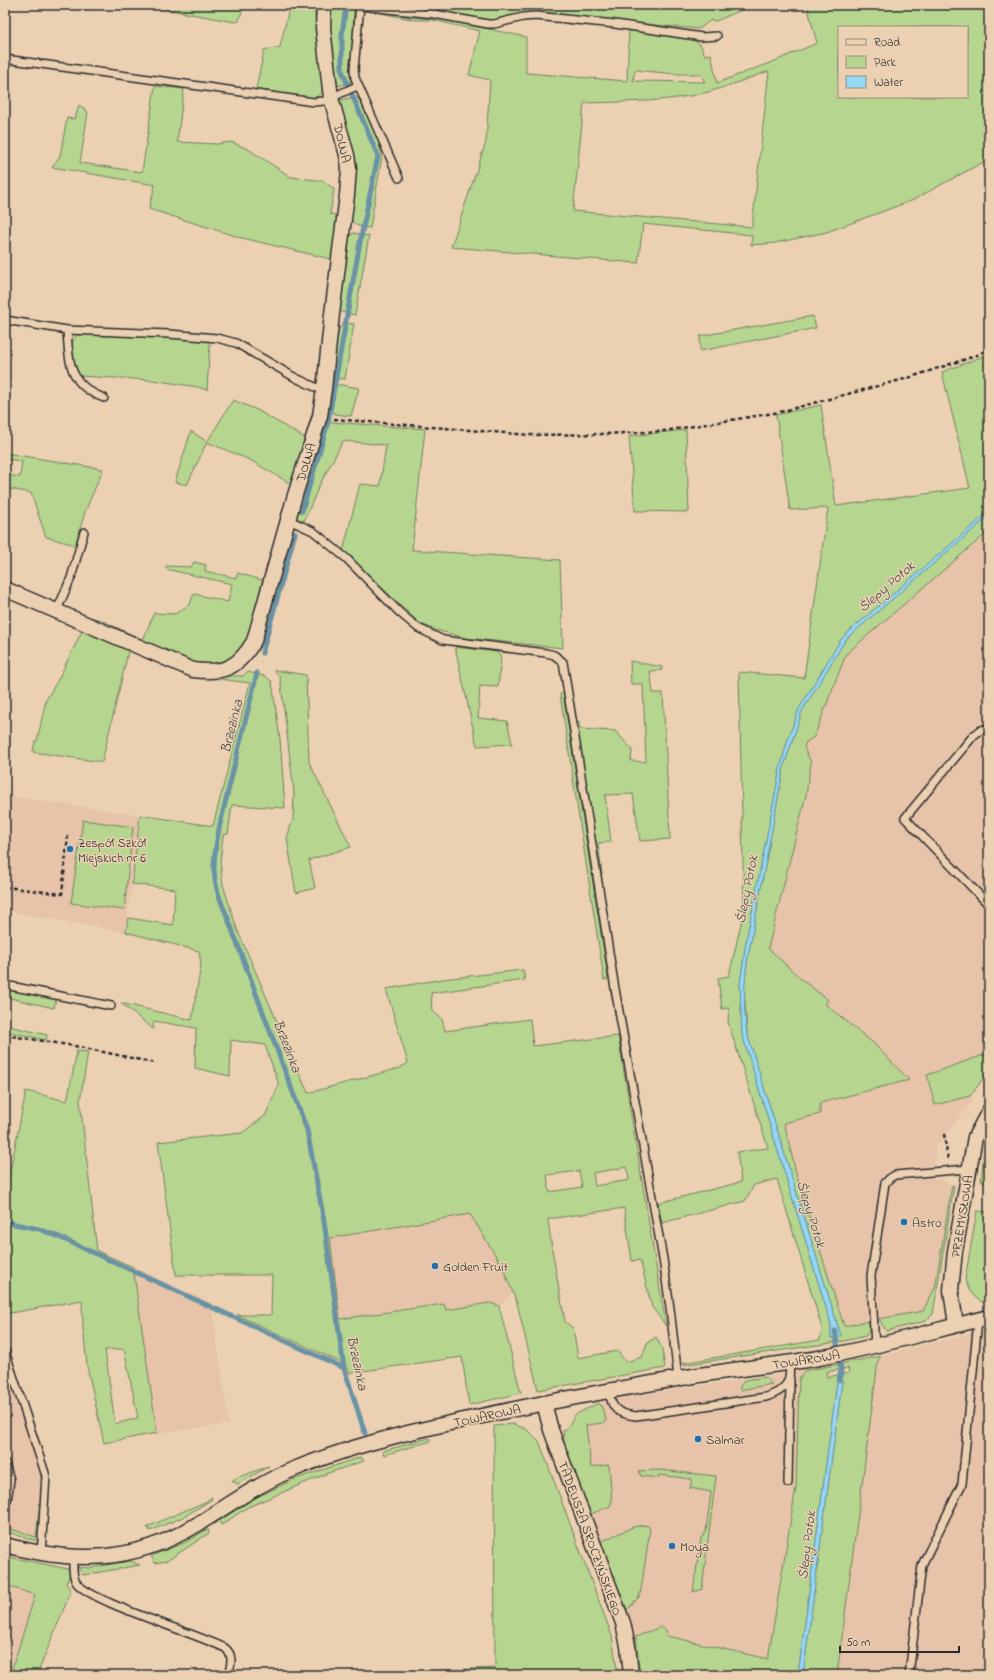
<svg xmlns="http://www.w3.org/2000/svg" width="994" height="1680" viewBox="0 0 994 1680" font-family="'Indie Flower',sans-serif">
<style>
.built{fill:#e6c3a9}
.green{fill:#b6d68f;stroke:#70805d;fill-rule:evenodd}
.water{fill:#94d7f6;stroke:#6a92a5}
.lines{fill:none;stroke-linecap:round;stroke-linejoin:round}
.stream{stroke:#6a92a5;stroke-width:5}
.lane-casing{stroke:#2b2b2b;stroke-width:10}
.street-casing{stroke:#2b2b2b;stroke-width:17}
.path{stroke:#2b2b2b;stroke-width:2.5;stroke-dasharray:4 3;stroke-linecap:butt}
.lane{stroke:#ebd0b2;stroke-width:7}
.street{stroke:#ebd0b2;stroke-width:14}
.poi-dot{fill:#1f6fb2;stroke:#ebd0b2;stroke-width:1.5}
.labels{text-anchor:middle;stroke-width:3;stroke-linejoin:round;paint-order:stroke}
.street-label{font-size:13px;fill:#2b2b2b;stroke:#ebd0b2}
.poi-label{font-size:13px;fill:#2b2b2b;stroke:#ebd0b2;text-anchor:start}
.water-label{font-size:14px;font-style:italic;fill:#3b4549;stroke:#ebd0b2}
</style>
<rect width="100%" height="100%" fill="#ebd0b2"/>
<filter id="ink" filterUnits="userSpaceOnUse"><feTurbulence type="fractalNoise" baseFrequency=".025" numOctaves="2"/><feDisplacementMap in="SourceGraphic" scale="8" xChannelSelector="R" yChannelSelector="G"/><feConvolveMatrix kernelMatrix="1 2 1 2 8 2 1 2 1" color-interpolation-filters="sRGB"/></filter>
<g filter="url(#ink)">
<g class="built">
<polygon points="989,531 989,1053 927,1075 935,1104 970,1096 973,1099 939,1144 935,1144 934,1179 940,1179 952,1185 935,1288 923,1311 844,1326 797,1177 784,1123 820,1114 819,1103 909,1080 873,1043 825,1004 827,1000 801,979 768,948 806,795 811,762 804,748 806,742 814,737 846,654"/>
<polygon points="5,796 140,815 126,932 5,911"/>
<polygon points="470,1214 502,1266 512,1294 499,1306 490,1303 445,1310 444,1305 340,1320 330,1238"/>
<polygon points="133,1267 211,1303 229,1424 157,1433"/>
<polygon points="989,1329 989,1675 837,1675 878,1361 881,1356"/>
<polygon points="5,1369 38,1458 42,1484 36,1538 5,1527"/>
<polygon points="804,1371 799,1379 796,1487 768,1660 667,1636 660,1627 636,1637 627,1610 639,1597 641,1590 650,1529 633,1527 600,1542 589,1512 591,1514 612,1501 609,1465 591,1467 586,1425 604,1423 603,1409 598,1403 626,1397"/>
<polygon points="5,1585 35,1595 10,1675 5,1675"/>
</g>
<g class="green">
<polygon points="142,5 244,5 239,21 235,22"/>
<path d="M 290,5 L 315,5 L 315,16 L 323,91 C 320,96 317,97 311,98 L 256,89 L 264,50 L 280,47 Z"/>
<polygon points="328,5 354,5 352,78 350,83 337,86 334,83"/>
<polygon points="421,5 753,5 716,21 711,20 699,29 630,23 543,12 522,14 494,21 419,10"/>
<path d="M 807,5 L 989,5 L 989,159 L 911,201 L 827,232 L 775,243 L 751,245 L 752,235 L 643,224 L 638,263 L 451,247 L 486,142 L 490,80 L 469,75 L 480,31 L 433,20 L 416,20 L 365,10 L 366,9 L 411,17 L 446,20 L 526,37 L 526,73 L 627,81 L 629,29 L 691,39 L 700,44 L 705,55 L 711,54 L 717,83 L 775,61 L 817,43 ZM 839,27 L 967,27 L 967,97 L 839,97 ZM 635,70 L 676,74 L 700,74 L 705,82 L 633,81 ZM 769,71 L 752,227 L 573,211 L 584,103 C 619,102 655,102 690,96 C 718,91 743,80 769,71 Z"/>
<polygon points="155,86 184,89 177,142 217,144 231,142 248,149 291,177 316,180 322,180 334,189 330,214 342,216 335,260 242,238 149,209 155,185 52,167 60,156 67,118 75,119 79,105 88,112 80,163 142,172"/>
<path d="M 356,97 L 358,98 L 366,112 L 378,141 L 382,156 L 370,228 C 363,227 354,227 351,219 L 352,153 L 350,139 L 338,104 L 340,100 Z"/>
<polygon points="353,233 369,236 355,315 337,311 347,240"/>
<polygon points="813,316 816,328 700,351 700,336"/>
<path d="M 344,323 L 354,324 L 345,379 L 331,378 C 332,359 330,338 344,323 Z"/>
<path d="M 79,334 L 189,338 L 210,341 L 207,390 L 198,387 L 152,380 L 79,376 C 75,365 65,342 79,334 Z"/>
<polygon points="989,354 989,512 847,633 840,641 799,709 788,739 780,769 746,942 740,984 742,1034 831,1324 831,1338 841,1336 747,1033 744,987 748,956 784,766 802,711 846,639 989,516 989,531 846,654 814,737 806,742 804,748 811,762 806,795 768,948 801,979 828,1000 825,1004 873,1043 909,1080 820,1103 820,1114 784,1123 797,1177 844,1326 869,1321 869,1331 866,1336 844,1341 683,1365 683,1363 820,1340 822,1328 777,1179 754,1185 745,1201 662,1223 658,1203 741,1182 737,1152 768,1148 728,1022 729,1008 722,1009 718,978 729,976 744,910 739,672 804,678 828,508 790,510 776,415 821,405 836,506 970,488 942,372"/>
<polygon points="329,385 342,385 359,388 351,416 335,414 325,407"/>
<polygon points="233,400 257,410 305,438 314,407 318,410 293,485 250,460 207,442 187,485 175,482 191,431 207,442"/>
<polygon points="332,422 425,429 412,550 560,560 563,648 466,638 436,630 419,623 343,551 360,484 380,486 386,445 343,441 319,486 304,521 296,518 322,423"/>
<polygon points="686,430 689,512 635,511 629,436"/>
<polygon points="5,453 103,469 85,512 75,545 46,537 31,493 5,488 5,475 20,477 22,461 5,459"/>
<polygon points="194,562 206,565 205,571 236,578 238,573 268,582 250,640 227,664 199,666 70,612 101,620 143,640 154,613 175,614 190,604 194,594 228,602 232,584 166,569 166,566 191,567"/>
<polygon points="84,627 129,648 102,762 33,752 35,741 37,741 46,700 59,678"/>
<polygon points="455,647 497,652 501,658 498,687 480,686 478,718 507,721 512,744 477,746"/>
<polygon points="630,661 662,667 662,670 650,671 653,693 663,693 670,839 640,841 633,794 605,795 611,842 598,843 602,874 600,875 576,722 579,722 580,729 615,731 632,749 631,761 646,762 643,684 631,684"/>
<polygon points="274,670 306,675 309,762 351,847 309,860 315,888 296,893 287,838 293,819 294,793 281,684 280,677"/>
<path d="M 247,672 L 265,676 L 272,682 L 280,739 L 285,808 L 232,805 L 228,834 L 223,835 L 220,861 L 223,885 L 237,929 L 308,1093 L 400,1068 L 408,1063 L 386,989 L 443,979 L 523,970 L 525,980 L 431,993 L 432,1011 L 442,1019 L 445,1031 L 530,1019 L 533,1046 L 618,1036 L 666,1326 L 652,1307 L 640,1260 L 632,1261 L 624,1208 L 548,1219 L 552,1250 L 565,1322 L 573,1328 L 578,1358 L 617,1351 L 626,1362 L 642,1357 L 647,1343 L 656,1337 L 662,1349 L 665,1368 L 538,1390 L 517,1303 L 502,1266 L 470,1214 L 330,1238 L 340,1319 L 444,1304 L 446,1310 L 490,1303 L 499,1306 L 521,1393 L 469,1405 L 462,1357 L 349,1373 L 347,1365 L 237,1315 L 271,1315 L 272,1275 L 176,1275 L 158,1142 L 242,1133 L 265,1116 L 279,1085 L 265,1045 L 231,1040 L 230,1076 L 195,1068 L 196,1028 L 154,1021 L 153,1029 L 121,1003 L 192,1020 L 201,965 L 199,951 L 126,932 L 128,918 L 173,925 L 175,889 L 132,884 L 140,815 L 213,826 L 250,683 L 212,678 L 212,676 L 243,676 ZM 627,1167 L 629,1180 L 595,1186 L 593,1173 ZM 579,1171 L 582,1187 L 549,1192 L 547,1175 Z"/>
<polygon points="563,693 608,979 604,980 601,960 560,694"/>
<polygon points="83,820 133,827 124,910 71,903"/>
<polygon points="5,989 56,998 54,1008 5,997"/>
<polygon points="5,1025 47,1035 46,1040 5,1031"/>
<path d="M 77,1051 L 88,1052 L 80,1101 L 97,1251 L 133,1267 L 157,1433 L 104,1443 L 87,1366 L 83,1327 L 82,1300 L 5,1314 L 5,1197 L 26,1091 L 67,1101 ZM 124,1349 L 138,1418 L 115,1424 L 105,1350 Z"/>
<polygon points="989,1053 989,1071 970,1096 935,1105 927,1075"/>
<polygon points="989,1136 989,1185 981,1180 984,1153"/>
<polygon points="952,1185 954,1186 933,1314 926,1321 886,1331 879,1319 923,1311 935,1288"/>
<path d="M 977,1211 L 989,1212 L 989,1304 C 976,1302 968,1291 965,1279 Z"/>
<polygon points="881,1356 878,1361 837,1675 803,1675 843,1374 849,1373 848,1368 826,1372 827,1377 838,1375 798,1675 640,1675 636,1637 660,1627 666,1630 667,1636 768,1659 796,1487 799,1379 804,1371"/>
<polygon points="765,1377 772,1384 740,1390 740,1386 745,1380"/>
<polygon points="598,1403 601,1405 606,1419 604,1423 586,1425 591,1467 609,1465 612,1501 610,1506 591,1514 589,1512 564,1443 563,1431 569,1426 575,1415"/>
<polygon points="513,1424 526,1429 539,1441 612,1636 618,1675 381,1675 380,1673 495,1668 494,1426"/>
<polygon points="429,1438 431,1441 384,1455 383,1451"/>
<polygon points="361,1457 364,1461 328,1473 248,1507 221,1525 219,1521 251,1500 295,1479"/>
<polygon points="38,1458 44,1477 41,1541 28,1539 5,1531 5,1527 36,1537 42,1484"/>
<polygon points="269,1466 238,1484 232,1481 236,1478"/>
<polygon points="659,1470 716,1476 702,1589 693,1592 701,1538 706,1532 711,1492 690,1488 692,1479 659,1475 658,1478 641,1476 639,1471"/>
<polygon points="212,1497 211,1500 183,1517 150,1531 147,1527 205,1502"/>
<polygon points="643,1525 648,1526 650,1529 641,1590 639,1597 627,1610 600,1542 633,1527"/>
<polygon points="208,1529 209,1533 167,1561 155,1563 151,1556 186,1542"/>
<polygon points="9,1557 68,1569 70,1575 66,1583 71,1591 37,1675 10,1675 35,1595 5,1585 5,1567"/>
<polygon points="130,1561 140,1565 83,1575 78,1567 89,1568"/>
</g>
<g class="water">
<path d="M 989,512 L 989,516 L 846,639 L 802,711 L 784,766 L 748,956 C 744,982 743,1007 747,1033 L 841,1336 L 831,1338 L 831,1324 L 742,1034 L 740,984 L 746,942 L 780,769 L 788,739 L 799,709 L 840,641 L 847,633 Z"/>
<polygon points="843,1374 803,1675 798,1675 838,1375"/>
</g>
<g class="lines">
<g class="stream">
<polyline points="302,511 328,422 360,242 378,156 342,71 342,35 346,5"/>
<polyline points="262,653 295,533"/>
<path d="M 257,673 L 220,824 C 212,862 210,880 227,916 L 307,1130 L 324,1221 L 344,1368 L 365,1433"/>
<polyline points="5,1222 39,1229 57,1236 344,1368"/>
<polyline points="835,1331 841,1370 839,1380"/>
</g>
<defs>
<g id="lane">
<polyline points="360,5 354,69 355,78 399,178"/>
<polyline points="360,6 434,14 488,24 494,24 523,17 536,16 615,24 702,37 717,36"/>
<polyline points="5,59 314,102 324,101 357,86"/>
<polyline points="5,320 67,330 169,334 217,338 236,343 294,377 315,387 324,389"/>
<path d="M 67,330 C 69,363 69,385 104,398"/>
<polyline points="289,520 313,531 347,559 399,612 418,628 443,640 546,653 554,655 563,662 614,983 663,1259 670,1308 678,1378"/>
<polyline points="57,610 71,578 84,532"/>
<polyline points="989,728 981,730 974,735 905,818 989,905"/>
<polyline points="5,985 111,1006"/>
<polyline points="875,1347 871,1276 885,1183 890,1178 895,1175 968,1169"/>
<polyline points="5,1351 46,1476 41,1554"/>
<path d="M 609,1392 C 612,1410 618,1414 636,1416 L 766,1397 C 785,1391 792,1382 789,1362"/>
<polyline points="5,1463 10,1480 7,1501 5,1504"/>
<polyline points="788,1483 790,1379"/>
<path d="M 73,1558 C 73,1565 72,1576 76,1582 C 87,1601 198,1634 225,1648 C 234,1655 231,1665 228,1675"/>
<polyline points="909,1675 922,1565 962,1484 978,1320"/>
</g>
<g id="street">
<path d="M 5,589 L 193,670 C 224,674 238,668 254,641 L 295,495 L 320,416 L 324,389 L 332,314 L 347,195 L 349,168 L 347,155 L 331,98 L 323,28 L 324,5"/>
<polyline points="956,1325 951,1290 955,1251 975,1137 989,1111"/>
<polyline points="544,1403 551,1430 623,1623 628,1646 631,1675"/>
<path d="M 5,1545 C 76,1564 134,1563 198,1524 C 227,1506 255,1486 287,1472 C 343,1448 404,1433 464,1420 C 535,1404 606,1391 676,1379 C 724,1370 772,1366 819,1358 C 877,1347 932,1331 989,1317"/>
</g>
</defs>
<use href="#lane" class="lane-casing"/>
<use href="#street" class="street-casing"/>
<g class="path">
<polyline points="334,419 530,435 605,434 664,431 780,412 908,378 975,356 989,349"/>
<polyline points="5,887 62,894 68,835"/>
<polyline points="5,1035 75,1046 155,1063"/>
<polyline points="944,1134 948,1160"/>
</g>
<use href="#lane" class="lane"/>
<use href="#street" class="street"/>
</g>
</g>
<g class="poi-dot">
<circle cx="70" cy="849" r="4"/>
<circle cx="904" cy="1222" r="4"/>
<circle cx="435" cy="1266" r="4"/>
<circle cx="698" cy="1439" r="4"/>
<circle cx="672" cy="1546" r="4"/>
</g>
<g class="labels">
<g class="street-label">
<text transform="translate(343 143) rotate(77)" y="5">DOLNA</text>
<text transform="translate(305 462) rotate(-73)" y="5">DOLNA</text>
<text transform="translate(961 1216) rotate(-81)" y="5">PRZEMYSŁOWA</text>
<text transform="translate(806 1359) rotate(-9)" y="5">TOWAROWA</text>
<text transform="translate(487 1415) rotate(-12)" y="5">TOWAROWA</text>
<text transform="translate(591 1538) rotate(70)" y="5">TADEUSZA SROCZYŃSKIEGO</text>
</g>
<g class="poi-label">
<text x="78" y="847">Zespół Szkół<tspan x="78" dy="15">Miejskich nr 6</tspan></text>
<text x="912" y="1227">Astro</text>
<text x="443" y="1271">Golden Fruit</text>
<text x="706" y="1444">Salmar</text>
<text x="680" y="1551">Moya</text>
</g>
<g class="water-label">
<text transform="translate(886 586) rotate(-41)" y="5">Ślepy Potok</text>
<text transform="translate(231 726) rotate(-76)" y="5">Brzezinka</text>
<text transform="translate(746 889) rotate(-79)" y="5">Ślepy Potok</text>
<text transform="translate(288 1046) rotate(69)" y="5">Brzezinka</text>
<text transform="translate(812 1214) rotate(73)" y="5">Ślepy Potok</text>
<text transform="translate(358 1363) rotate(78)" y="5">Brzezinka</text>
<text transform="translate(806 1545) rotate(-83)" y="5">Ślepy Potok</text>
</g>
</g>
<rect width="994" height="1680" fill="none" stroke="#ebd0b2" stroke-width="20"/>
<rect x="10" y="10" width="974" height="1660" fill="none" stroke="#2b2b2b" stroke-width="1.5" filter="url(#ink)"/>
<rect x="838" y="26" width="130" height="72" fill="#ebd0b2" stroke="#9e8e7c"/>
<rect x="846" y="39" width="20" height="6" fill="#ebd0b2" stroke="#9e8e7c"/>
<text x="874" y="46" font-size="12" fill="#2b2b2b">Road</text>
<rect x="846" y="56" width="20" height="12" fill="#b6d68f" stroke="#9e8e7c"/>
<text x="874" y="66" font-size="12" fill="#2b2b2b">Park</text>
<rect x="846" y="76" width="20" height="12" fill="#94d7f6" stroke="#9e8e7c"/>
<text x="874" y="86" font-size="12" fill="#2b2b2b">Water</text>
<path d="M840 1646v6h119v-6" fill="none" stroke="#2b2b2b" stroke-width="2"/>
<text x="846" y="1646" font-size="12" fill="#2b2b2b" stroke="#ebd0b2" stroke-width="3" paint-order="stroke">50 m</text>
</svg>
